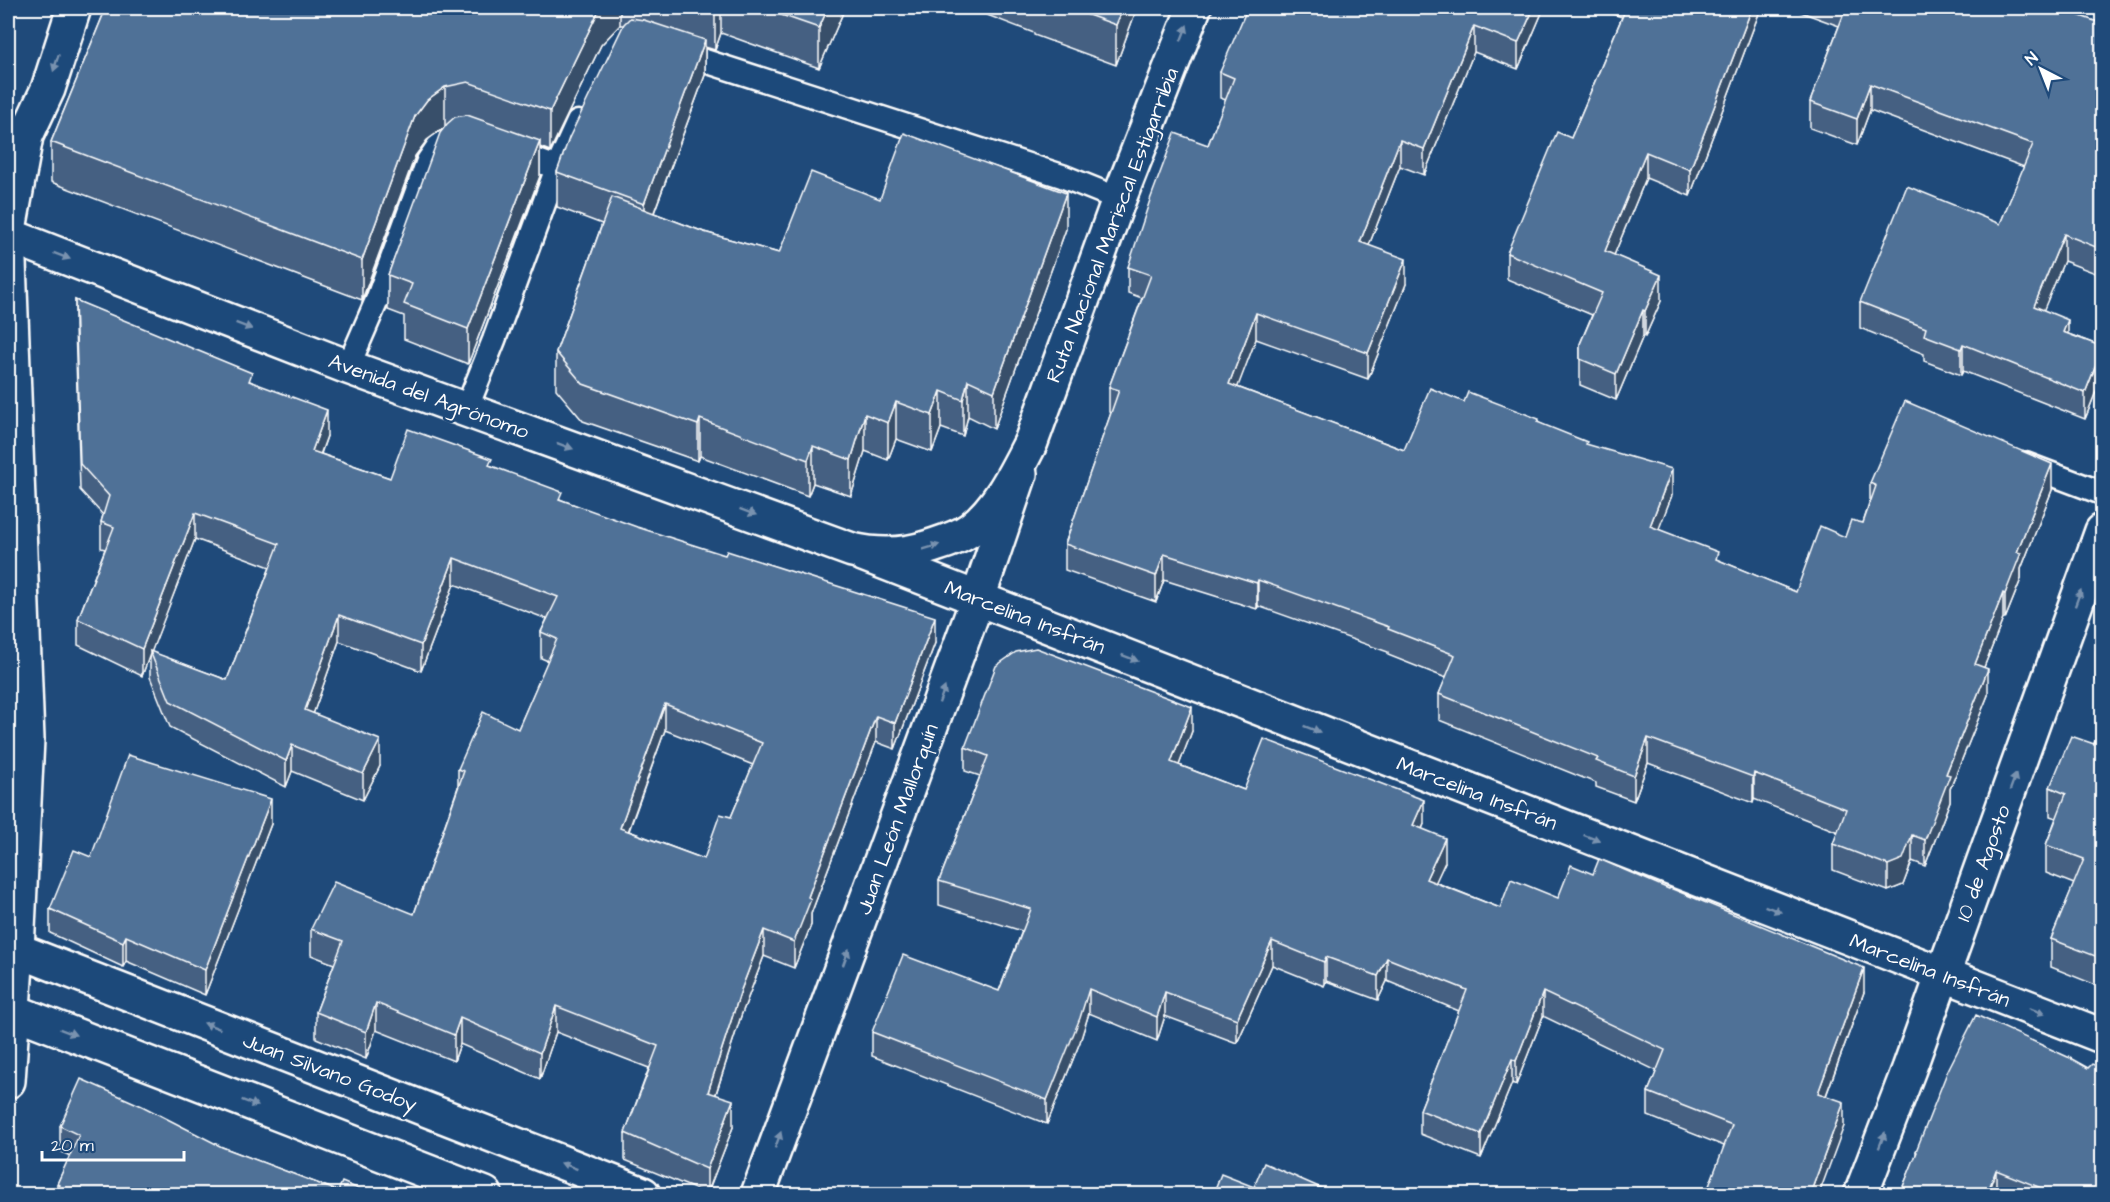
<svg xmlns="http://www.w3.org/2000/svg" width="2110" height="1202" viewBox="0 0 2110 1202" font-family="'Architects Daughter',sans-serif">
<style>
.lines{fill:none;stroke-linecap:round;stroke-linejoin:round}
.lane-casing{stroke:#fff;stroke-width:27}
.street-casing{stroke:#fff;stroke-width:38}
.secondary-casing{stroke:#fff;stroke-width:38}
.highway-casing{stroke:#fff;stroke-width:38}
.lane{stroke:#1f4a7a;stroke-width:22}
.street{stroke:#1f4a7a;stroke-width:33}
.secondary{stroke:#1f4a7a;stroke-width:33}
.highway{stroke:#1f4a7a;stroke-width:33}
.wall{fill:#456182;stroke:#fff;stroke-width:1.5;fill-rule:evenodd}
.shaded-wall{fill:#384f6a;stroke:#fff;stroke-width:1.5}
.building{fill:#507197;stroke:#fff;stroke-width:1.5;fill-rule:evenodd}
.oneway{fill:#7992af}
.labels{text-anchor:middle;stroke-width:5;stroke-linejoin:round;paint-order:stroke}
.street-label{font-size:21px;fill:#fff;stroke:#1f4a7a}
</style>
<rect width="100%" height="100%" fill="#1f4a7a"/>
<filter id="ink" filterUnits="userSpaceOnUse"><feTurbulence type="fractalNoise" baseFrequency=".0167" numOctaves="2"/><feDisplacementMap in="SourceGraphic" scale="12" xChannelSelector="R" yChannelSelector="G"/><feConvolveMatrix kernelMatrix="1 2 1 2 8 2 1 2 1" color-interpolation-filters="sRGB"/></filter>
<g filter="url(#ink)">
<g class="lines">
<defs>
<g id="lane">
<polyline points="677,52 1062,176 1119,199"/>
<polyline points="511,151 557,168 578,122"/>
<polyline points="348,367 377,300 428,161 439,145 451,138"/>
<polyline points="466,410 494,340 557,168"/>
<polyline points="2025,464 2102,493"/>
</g>
<g id="street">
<polyline points="17,950 643,1194"/>
<polyline points="13,1011 485,1194"/>
<polyline points="1861,1194 1909,1069 2102,531"/>
</g>
<g id="secondary">
<polyline points="863,554 2102,1036"/>
<polyline points="8,1081 17,950 27,739 8,235"/>
<polyline points="758,1194 978,598 1020,474"/>
</g>
<g id="highway">
<path d="M 8,235 L 348,367 L 852,550 C 879,556 903,556 929,547 C 944,542 959,538 971,529 C 999,507 1015,473 1031,442 L 1119,199 L 1194,8"/>
<polyline points="8,235 26,136 48,89 74,8"/>
</g>
</defs>
<use href="#lane" class="lane-casing"/>
<use href="#street" class="street-casing"/>
<use href="#secondary" class="secondary-casing"/>
<use href="#highway" class="highway-casing"/>
<use href="#lane" class="lane"/>
<use href="#street" class="street"/>
<use href="#secondary" class="secondary"/>
<use href="#highway" class="highway"/>
</g>
<g class="wall">
<polygon points="106,8 845,8 819,68 721,33 715,50 705,47 705,75 654,213 704,232 779,253 880,199 1066,229 994,429 968,416 963,436 941,428 932,452 896,439 888,460 865,451 851,496 813,483 808,496 700,456 698,461 583,421 556,389 556,352 602,224 557,207 557,172 624,25 620,25 601,45 550,151 540,147 540,176 468,364 404,339 404,316 388,310 388,275 444,128 427,140 415,156 362,300 51,182 51,142"/>
<polygon points="969,8 1137,8 1116,65 1034,35 1034,33"/>
<polygon points="1544,8 1518,69 1474,52 1424,175 1400,166 1369,245 1406,284 1368,379 1256,339 1237,387 1404,450 1464,402 1539,423 1587,445 1672,495 1658,529 1718,560 1796,592 1845,537 1863,523 1870,501 1870,483 2052,490 2021,569 2021,579 2005,619 2003,619 1984,667 1988,695 1950,789 1950,801 1925,866 1912,861 1903,885 1888,891 1833,870 1833,844 1838,832 1754,799 1753,803 1648,763 1634,801 1596,787 1596,783 1439,720 1439,694 1446,678 1388,655 1388,652 1258,606 1257,609 1164,580 1156,602 1065,570 1065,544 1111,413 1109,412 1109,387 1142,298 1128,293 1128,267 1208,145 1226,100 1220,98 1220,72 1255,11"/>
<polygon points="1595,8 1761,8 1690,196 1646,178 1614,255 1661,301 1645,337 1643,336 1616,400 1580,385 1580,344 1592,315 1507,279 1507,253 1571,138 1622,17"/>
<polygon points="1790,8 2058,8 2103,24 2103,276 2064,261 2043,310 2068,334 2103,347 2103,374 2085,419 1963,371 1961,375 1924,361 1924,354 1860,328 1860,302 2000,224 2024,167 1870,110 1857,145 1810,128 1810,102 1839,26"/>
<path d="M 75,300 L 252,382 L 327,436 L 321,454 L 390,478 L 492,466 L 562,500 L 935,643 L 895,749 L 876,742 L 811,914 L 811,925 L 794,968 L 764,956 L 741,1016 L 716,1094 L 733,1127 L 707,1194 L 625,1160 L 625,1133 L 649,1068 L 556,1032 L 540,1079 L 460,1044 L 454,1061 L 376,1030 L 366,1059 L 316,1038 L 316,1012 L 334,964 L 311,955 L 311,929 L 414,914 L 458,787 L 458,769 L 518,729 L 548,661 L 541,658 L 541,632 L 547,619 L 454,584 L 421,671 L 339,641 L 313,714 L 380,766 L 363,800 L 292,771 L 286,787 L 170,727 L 150,677 L 150,654 L 142,676 L 78,645 L 78,619 L 105,549 L 101,548 L 101,522 L 103,515 L 80,490 L 75,326 ZM 195,539 L 270,567 L 227,680 L 151,652 ZM 665,730 L 753,765 L 731,817 L 704,859 L 629,831 Z"/>
<polygon points="2103,631 2103,684 2096,681 2096,652"/>
<polygon points="2103,717 2103,988 2051,967 2051,939 2074,884 2046,873 2046,845 2056,818 2050,816 2050,787 2094,744"/>
<polygon points="1192,731 1179,765 1244,790 1424,824 1422,829 1445,862 1435,882 1500,908 1558,898 1864,992 1826,1096 1844,1126 1724,1146 1648,1116 1648,1092 1657,1071 1543,1016 1516,1085 1512,1083 1481,1158 1420,1134 1420,1110 1459,1011 1387,981 1378,1000 1326,981 1324,986 1272,965 1237,1043 1165,1016 1157,1041 1089,1013 1080,1042 1047,1124 872,1056 872,1032 999,991 1022,931 939,905 939,881 980,776 965,771 965,747"/>
<polygon points="271,824 205,995 126,961 123,967 50,933 50,909 91,857"/>
<polygon points="2088,1068 2103,1194 1900,1194 1916,1155 1916,1151"/>
<polygon points="60,1126 222,1147 338,1191 371,1194 57,1192 57,1184 70,1156 60,1151"/>
</g>
<g class="shaded-wall">
<polygon points="600,8 620,8 620,25 601,45 550,151 550,111"/>
<polygon points="715,8 721,8 721,33 715,50"/>
<polygon points="828,8 845,8 819,68 819,28"/>
<polygon points="1123,8 1137,8 1116,65 1116,25"/>
<polygon points="1534,8 1544,8 1518,69 1518,43"/>
<polygon points="1752,8 1761,8 1690,196 1690,170"/>
<polygon points="1474,26 1474,52 1424,175 1424,149"/>
<polygon points="705,40 705,75 644,239 644,204"/>
<polygon points="1870,84 1870,110 1857,145 1857,119"/>
<polygon points="445,87 445,127 427,140 415,156 362,300 362,260 415,116 427,100"/>
<polygon points="1400,140 1400,166 1360,268 1360,242"/>
<polygon points="540,141 540,176 468,364 468,329"/>
<polygon points="1646,152 1646,178 1605,277 1605,251"/>
<polygon points="1066,193 1066,229 994,429 994,392"/>
<polygon points="2064,234 2064,261 2034,333 2034,306"/>
<polygon points="1406,259 1406,284 1368,379 1368,353"/>
<polygon points="1661,275 1661,301 1645,337 1645,311"/>
<polygon points="1643,310 1643,336 1616,400 1616,374"/>
<polygon points="1256,313 1256,339 1229,410 1229,384"/>
<polygon points="2068,320 2068,346 2063,332"/>
<polygon points="1963,344 1963,371 1961,375 1961,349"/>
<polygon points="2103,348 2103,374 2085,419 2085,393"/>
<polygon points="968,380 968,416 963,436 963,400"/>
<polygon points="941,391 941,428 932,452 932,415"/>
<polygon points="896,402 896,439 888,460 888,423"/>
<polygon points="327,410 327,436 312,477 312,451"/>
<polygon points="865,414 865,451 851,496 851,460"/>
<polygon points="700,419 700,456 698,461 698,425"/>
<polygon points="813,446 813,483 808,496 808,460"/>
<polygon points="2052,464 2052,490 2021,569 2021,579 2005,619 2005,594 2017,552"/>
<polygon points="1672,469 1672,495 1650,552 1650,526"/>
<polygon points="195,513 195,539 151,653 150,651 150,654 142,676 142,649"/>
<polygon points="1164,554 1164,580 1156,602 1156,576"/>
<polygon points="454,558 454,584 421,671 421,645"/>
<polygon points="1258,580 1258,606 1257,609 1257,583"/>
<polygon points="2003,593 2003,619 1975,690 1975,664"/>
<polygon points="339,615 339,641 305,737 305,710"/>
<polygon points="935,617 935,643 895,749 895,723"/>
<polygon points="1988,669 1988,695 1950,789 1950,801 1925,866 1925,840 1946,774"/>
<polygon points="665,704 665,730 620,854 620,828"/>
<polygon points="1192,707 1192,731 1171,786 1171,762"/>
<polygon points="876,716 876,742 811,914 811,925 794,968 794,942 808,897"/>
<polygon points="1648,738 1648,763 1634,801 1634,776"/>
<polygon points="380,740 380,766 363,800 363,774"/>
<polygon points="292,745 292,771 286,787 286,761"/>
<polygon points="1754,773 1754,799 1753,803 1753,777"/>
<polygon points="271,799 271,824 205,995 205,970"/>
<polygon points="1424,800 1424,824 1413,849 1413,825"/>
<polygon points="1912,835 1912,861 1903,885 1888,891 1888,865"/>
<polygon points="1445,838 1445,862 1426,903 1426,879"/>
<polygon points="764,930 764,956 741,1016 708,1118 708,1092 741,990"/>
<polygon points="126,936 126,961 123,967 123,942"/>
<polygon points="1272,941 1272,965 1237,1043 1237,1019"/>
<polygon points="1326,957 1326,981 1324,986 1324,962"/>
<polygon points="1387,958 1387,981 1378,1000 1378,976"/>
<polygon points="1864,968 1864,992 1818,1117 1818,1093"/>
<polygon points="1089,989 1089,1013 1080,1042 1047,1124 1047,1100"/>
<polygon points="1165,992 1165,1016 1157,1041 1157,1017"/>
<polygon points="1543,992 1543,1016 1516,1085 1516,1061"/>
<polygon points="376,1003 376,1030 366,1059 366,1032"/>
<polygon points="556,1006 556,1032 540,1079 540,1053"/>
<polygon points="460,1018 460,1044 454,1061 454,1035"/>
<polygon points="1512,1059 1512,1083 1481,1158 1481,1134"/>
<polygon points="733,1100 733,1127 707,1194 707,1169"/>
<polygon points="1844,1102 1844,1126 1819,1194 1810,1194"/>
<polygon points="1996,1170 1996,1194 1987,1194"/>
</g>
<g class="building">
<polygon points="106,8 600,8 550,111 468,82 445,87 427,100 415,116 362,260 51,142"/>
<polygon points="761,8 828,8 819,28"/>
<polygon points="1069,8 1123,8 1116,25"/>
<polygon points="1256,8 1534,8 1518,43 1474,26 1424,149 1400,140 1360,242 1406,259 1368,353 1256,313 1229,384 1404,450 1430,388 1464,402 1468,392 1539,419 1537,422 1587,442 1586,444 1672,469 1650,526 1718,552 1716,559 1796,592 1820,526 1845,537 1851,520 1863,523 1876,486 1870,483 1905,401 2052,464 2017,552 2021,553 2005,594 2003,593 1975,664 1988,669 1946,774 1950,775 1925,840 1912,835 1903,859 1888,865 1833,844 1846,809 1754,773 1753,777 1648,738 1634,776 1596,761 1598,758 1439,694 1455,655 1388,629 1389,627 1258,580 1257,583 1164,554 1156,576 1065,544 1119,390 1109,387 1151,275 1128,267 1150,200 1175,133 1208,145 1234,78 1220,72 1247,9 1255,11"/>
<polygon points="1626,8 1752,8 1690,170 1646,152 1605,251 1661,275 1645,311 1643,310 1616,374 1580,359 1580,344 1602,293 1507,253 1557,132 1571,138"/>
<polygon points="1846,8 2058,8 2103,24 2103,250 2064,234 2034,306 2068,320 2063,332 2103,347 2085,393 1963,344 1961,349 1924,335 1926,328 1860,302 1907,186 2000,224 2033,144 1870,84 1857,119 1810,102"/>
<polygon points="630,18 644,20 705,40 644,204 557,172 569,138 624,24"/>
<polygon points="467,115 540,141 468,329 404,304 412,284 388,275 440,133 447,124 455,117"/>
<polygon points="904,133 1066,193 994,392 968,380 963,400 941,391 932,415 896,402 888,423 865,414 851,460 813,446 808,460 700,419 698,425 583,384 556,352 612,197 704,232 779,253 811,172 880,199"/>
<path d="M 75,300 L 252,373 L 249,381 L 327,410 L 312,451 L 390,478 L 408,429 L 492,459 L 489,465 L 562,492 L 559,499 L 637,527 L 725,555 L 727,551 L 935,617 L 895,723 L 876,716 L 808,897 L 811,899 L 794,942 L 764,930 L 741,990 L 708,1092 L 733,1100 L 707,1169 L 625,1133 L 658,1046 L 556,1006 L 540,1053 L 460,1018 L 454,1035 L 376,1003 L 366,1032 L 316,1012 L 343,941 L 311,929 L 334,882 L 414,914 L 464,771 L 458,769 L 483,712 L 518,729 L 557,639 L 541,632 L 558,597 L 454,558 L 421,645 L 339,615 L 305,710 L 380,740 L 363,774 L 292,745 L 286,761 L 170,701 L 150,651 L 227,680 L 279,544 L 195,513 L 142,649 L 78,619 L 114,527 L 101,522 L 109,496 L 80,464 ZM 665,704 L 762,743 L 731,817 L 720,814 L 704,859 L 620,828 Z"/>
<polygon points="2103,631 2103,655 2096,652"/>
<polygon points="1036,648 1192,707 1171,762 1244,790 1264,739 1424,800 1413,825 1445,838 1426,879 1500,908 1511,879 1558,898 1571,865 1593,874 1599,859 1669,889 1670,888 1864,968 1818,1093 1844,1102 1810,1194 1706,1194 1732,1125 1648,1092 1665,1050 1543,992 1516,1061 1512,1059 1481,1134 1420,1110 1467,990 1387,958 1378,976 1326,957 1324,962 1272,941 1237,1019 1165,992 1157,1017 1089,989 1080,1018 1047,1100 872,1032 903,955 999,991 1031,909 939,881 988,756 965,747 996,666 1016,652"/>
<polygon points="2103,717 2103,959 2051,939 2084,859 2046,845 2066,794 2050,787 2071,736 2094,744"/>
<polygon points="128,755 271,799 205,970 126,936 123,942 50,909 74,850 91,857"/>
<polygon points="1976,1015 2070,1058 2088,1068 2092,1064 2103,1068 2103,1194 2056,1194 1996,1170 1987,1194 1900,1194 1917,1152 1916,1151 1948,1070"/>
<polygon points="81,1079 142,1106 222,1147 338,1191 342,1182 371,1194 56,1194 60,1185 57,1184 79,1135 60,1126"/>
<polygon points="1264,1163 1328,1191 1327,1194 1213,1194 1221,1174 1254,1187"/>
</g>
<defs><path id="oneway-solid" d="M-6-.8H1V-3.2L6.5 0L1 3.2V.8H-6Z" transform="scale(1.5)"/></defs>
<g class="oneway">
<use href="#oneway-solid" transform="translate(1184 33) rotate(-69)"/>
<use href="#oneway-solid" transform="translate(56 63) rotate(108)"/>
<use href="#oneway-solid" transform="translate(62 256) rotate(21)"/>
<use href="#oneway-solid" transform="translate(244 326) rotate(21)"/>
<use href="#oneway-solid" transform="translate(565 446) rotate(20)"/>
<use href="#oneway-solid" transform="translate(748 512) rotate(20)"/>
<use href="#oneway-solid" transform="translate(931 547) rotate(-17)"/>
<use href="#oneway-solid" transform="translate(2078 598) rotate(-70)"/>
<use href="#oneway-solid" transform="translate(1130 658) rotate(21)"/>
<use href="#oneway-solid" transform="translate(942 695) rotate(-70)"/>
<use href="#oneway-solid" transform="translate(1312 729) rotate(21)"/>
<use href="#oneway-solid" transform="translate(2013 782) rotate(-70)"/>
<use href="#oneway-solid" transform="translate(1592 838) rotate(21)"/>
<use href="#oneway-solid" transform="translate(1773 909) rotate(21)"/>
<use href="#oneway-solid" transform="translate(846 957) rotate(-70)"/>
<use href="#oneway-solid" transform="translate(2037 1011) rotate(21)"/>
<use href="#oneway-solid" transform="translate(212 1026) rotate(-159)"/>
<use href="#oneway-solid" transform="translate(68 1032) rotate(21)"/>
<use href="#oneway-solid" transform="translate(250 1103) rotate(21)"/>
<use href="#oneway-solid" transform="translate(778 1140) rotate(-70)"/>
<use href="#oneway-solid" transform="translate(1882 1140) rotate(-69)"/>
<use href="#oneway-solid" transform="translate(569 1166) rotate(-159)"/>
</g>
</g>
<g class="labels">
<g class="street-label">
<text transform="translate(1112 225) rotate(-69)" y="7">Ruta Nacional Mariscal Estigarribia</text>
<text transform="translate(429 396) rotate(20)" y="7">Avenida del Agrónomo</text>
<text transform="translate(1025 617) rotate(21)" y="7">Marcelina Insfrán</text>
<text transform="translate(1477 793) rotate(21)" y="7">Marcelina Insfrán</text>
<text transform="translate(897 819) rotate(-70)" y="7">Juan León Mallorquín</text>
<text transform="translate(1983 863) rotate(-70)" y="7">10 de Agosto</text>
<text transform="translate(1930 970) rotate(21)" y="7">Marcelina Insfrán</text>
<text transform="translate(330 1072) rotate(21)" y="7">Juan Silvano Godoy</text>
</g>
</g>
<rect width="2110" height="1202" fill="none" stroke="#1f4a7a" stroke-width="30"/>
<rect x="15" y="15" width="2080" height="1172" fill="none" stroke="#fff" stroke-width="2" filter="url(#ink)"/>
<g transform="translate(2041 69) rotate(318)" stroke="#1f4a7a" stroke-width="4.5" paint-order="stroke">
<path d="M0-4.5L10 22L0 15L-10 22Z" fill="#ffffff"/>
<text y="-9" font-size="16" font-weight="bold" text-anchor="middle" fill="#ffffff">N</text>
</g>
<path d="M42 1151v9h142v-9" fill="none" stroke="#ffffff" stroke-width="3"/>
<text x="51" y="1151" font-size="18" fill="#ffffff" stroke="#1f4a7a" stroke-width="4.5" paint-order="stroke">20 m</text>
</svg>
